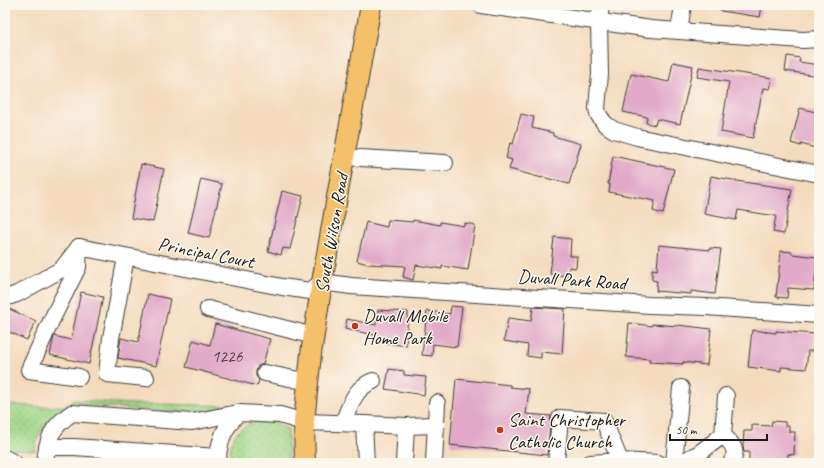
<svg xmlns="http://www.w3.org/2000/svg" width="824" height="468" viewBox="0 0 824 468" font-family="Caveat,sans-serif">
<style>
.grass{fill:url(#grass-dots);stroke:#5e7952}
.building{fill:#e1a8c8}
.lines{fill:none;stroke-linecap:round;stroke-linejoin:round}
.minor-casing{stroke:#3c3934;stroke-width:18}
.major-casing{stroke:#3c3934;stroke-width:22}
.minor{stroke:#fff;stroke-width:16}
.major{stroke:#f4c16a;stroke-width:20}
.poi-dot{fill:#c8321e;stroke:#fbf7ec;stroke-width:1.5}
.labels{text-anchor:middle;stroke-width:3;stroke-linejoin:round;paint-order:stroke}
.number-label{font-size:17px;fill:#4d3f47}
.street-label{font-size:19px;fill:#1c1c1c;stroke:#fbf7ec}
.poi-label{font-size:19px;fill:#1c1c1c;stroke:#fbf7ec;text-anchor:start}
</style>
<defs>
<pattern id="grass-dots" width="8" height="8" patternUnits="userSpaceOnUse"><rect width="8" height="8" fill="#9fd687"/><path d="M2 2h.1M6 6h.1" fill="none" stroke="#88b774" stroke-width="1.8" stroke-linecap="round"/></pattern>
</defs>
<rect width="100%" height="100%" fill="#fbf7ec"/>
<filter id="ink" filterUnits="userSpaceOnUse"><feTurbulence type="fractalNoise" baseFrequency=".025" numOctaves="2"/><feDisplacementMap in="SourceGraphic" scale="8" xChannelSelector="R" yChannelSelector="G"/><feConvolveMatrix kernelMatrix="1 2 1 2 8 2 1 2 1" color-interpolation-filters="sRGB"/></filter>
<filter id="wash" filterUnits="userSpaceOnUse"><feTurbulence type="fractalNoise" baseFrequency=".012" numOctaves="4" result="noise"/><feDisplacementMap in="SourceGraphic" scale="16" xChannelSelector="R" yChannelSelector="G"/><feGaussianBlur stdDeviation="0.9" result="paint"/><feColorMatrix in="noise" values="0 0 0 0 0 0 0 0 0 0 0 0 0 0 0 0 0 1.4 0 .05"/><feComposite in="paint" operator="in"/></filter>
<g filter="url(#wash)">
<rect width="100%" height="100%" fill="#f4dbbe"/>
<g class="grass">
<path d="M 73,400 L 132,404 L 159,404 L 240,406 L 191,413 L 78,405 C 53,410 38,426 35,451 L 13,450 L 11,451 L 5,449 L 5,406 L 15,405 L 43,407 L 65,406 Z"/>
<path d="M 256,422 L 275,422 L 288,430 L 288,463 L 231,463 C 227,442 235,428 256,422 Z"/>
</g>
<g id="blocks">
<g class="building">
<polygon points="721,5 762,6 760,17 721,11"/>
<polygon points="787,56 800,58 799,62 819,65 819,76 785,71"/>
<polygon points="673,62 693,66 680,124 657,119 655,125 646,123 647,117 623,112 631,74 669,82"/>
<polygon points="699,67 772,78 770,89 763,88 753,138 721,132 729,82 697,77"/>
<polygon points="800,108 819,113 819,149 801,144 801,146 791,143"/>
<polygon points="521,114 534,117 532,128 553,133 553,136 581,144 569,184 542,177 542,178 509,169 512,160 506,158 510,143 513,144"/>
<polygon points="613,156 674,169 663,214 653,211 655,201 609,192 610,184 608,184"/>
<polygon points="141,164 164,169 153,222 131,218"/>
<polygon points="711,176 743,182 792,189 784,234 773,232 776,216 738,210 736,220 704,214"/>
<polygon points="201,179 222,184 209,238 188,233"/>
<polygon points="282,191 303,196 290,249 283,248 281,255 268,251"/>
<polygon points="388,220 413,222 413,220 440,225 440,222 464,226 465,223 475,225 468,270 442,266 442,269 416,265 413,280 403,277 405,266 368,264 357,261 366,222 387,227"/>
<polygon points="554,237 571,239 570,256 577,256 576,268 569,267 568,276 550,274"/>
<polygon points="659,245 710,250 710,248 721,249 715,294 691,291 691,294 656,291 657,281 652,280 652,269 657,270"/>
<polygon points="781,251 792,252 792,254 817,257 814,290 788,288 787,298 776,297"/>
<polygon points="81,292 103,297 89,364 50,355 54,336 71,340"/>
<polygon points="148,294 170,299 156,366 118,358 121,338 138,342"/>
<polygon points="451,306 462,307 457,347 433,344 432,356 422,355 427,311 450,314"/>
<polygon points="5,307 36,321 27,340 5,330"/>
<polygon points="533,307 565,309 562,354 541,352 541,358 527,356 528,345 504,341 508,318 531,321"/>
<polygon points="378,310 408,312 406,346 374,341 375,335 345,329 347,319 376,325"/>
<polygon points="629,323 652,326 652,324 678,326 678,325 711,329 707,365 683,362 683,364 649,362 650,359 626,357"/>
<polygon points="215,324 270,339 263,364 258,366 256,371 256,376 259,380 257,386 186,367 193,340 210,345"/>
<polygon points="752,330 776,333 776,331 815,334 813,351 808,351 806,369 781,367 781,371 748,367"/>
<polygon points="389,369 404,371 404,375 426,377 424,395 385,389"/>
<polygon points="456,379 510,385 510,387 529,389 526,414 551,416 547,455 450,445"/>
<polygon points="772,421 785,422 785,426 789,426 789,432 795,432 794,455 788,454 787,463 749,463 749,452 744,452 743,446 744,431 752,431 752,425 771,426"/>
</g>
</g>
</g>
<g filter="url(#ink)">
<use href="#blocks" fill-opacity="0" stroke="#3c3934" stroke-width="1"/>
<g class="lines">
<defs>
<g id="minor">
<polyline points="481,5 651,29 803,40 819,39"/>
<polyline points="601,5 599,22 600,74 597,108 598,114 605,124 614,130 637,137 819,174"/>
<polyline points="679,31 683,5"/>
<polyline points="344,157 445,163"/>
<polyline points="79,247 282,287 310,291 322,282 351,286 650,305 706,307 819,315"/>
<polyline points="126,257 111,338 107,374 146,378"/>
<polyline points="5,298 17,294 62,269 79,247"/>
<polyline points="208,309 314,336"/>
<polyline points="265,373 308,382"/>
<polyline points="79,377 29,370 51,321 78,267 79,247"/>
<path d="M 726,396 L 723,435 C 732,444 739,450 731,463"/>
<path d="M 343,423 C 350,406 354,388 373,381"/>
<polyline points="364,424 406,426 404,463"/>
<polyline points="406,426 436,425"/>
<polyline points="47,447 74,447 218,457 220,463"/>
<path d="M 218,457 C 220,437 225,428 238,413"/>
<polyline points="5,458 14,463"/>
<path d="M 45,463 C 47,439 51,427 72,413 L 192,422 L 238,413 L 280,415 L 304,422 L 364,424 L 366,463"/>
<polyline points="434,463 437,403"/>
<polyline points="556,463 560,418 604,421 620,461"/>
<polyline points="590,463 620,461 658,463"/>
<polyline points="674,463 681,388"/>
<polyline points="679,463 698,454 723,435"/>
</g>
<polyline id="major" points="305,463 304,422 311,354 322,282 371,5"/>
</defs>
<use href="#minor" class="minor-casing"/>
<use href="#major" class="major-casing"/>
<use href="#minor" class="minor"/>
<use href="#major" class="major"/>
</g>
</g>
<g class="poi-dot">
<circle cx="355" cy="326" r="4"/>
<circle cx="500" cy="430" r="4"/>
</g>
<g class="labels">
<g class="number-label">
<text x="227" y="362">1226</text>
</g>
<g class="street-label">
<text transform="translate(331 233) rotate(-80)" y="7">South Wilson Road</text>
<text transform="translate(206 252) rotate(11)" y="7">Principal Court</text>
<text transform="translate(572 279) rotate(4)" y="7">Duvall Park Road</text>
</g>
<g class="poi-label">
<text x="363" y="322">Duvall Mobile<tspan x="363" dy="22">Home Park</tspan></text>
<text x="508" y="426">Saint Christopher<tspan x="508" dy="22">Catholic Church</tspan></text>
</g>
</g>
<rect width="824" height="468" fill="none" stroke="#fbf7ec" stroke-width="20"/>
<path d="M670 434v6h97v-6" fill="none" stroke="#1c1c1c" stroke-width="2"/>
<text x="676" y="434" font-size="12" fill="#1c1c1c" stroke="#fbf7ec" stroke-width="3" paint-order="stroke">50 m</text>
</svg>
